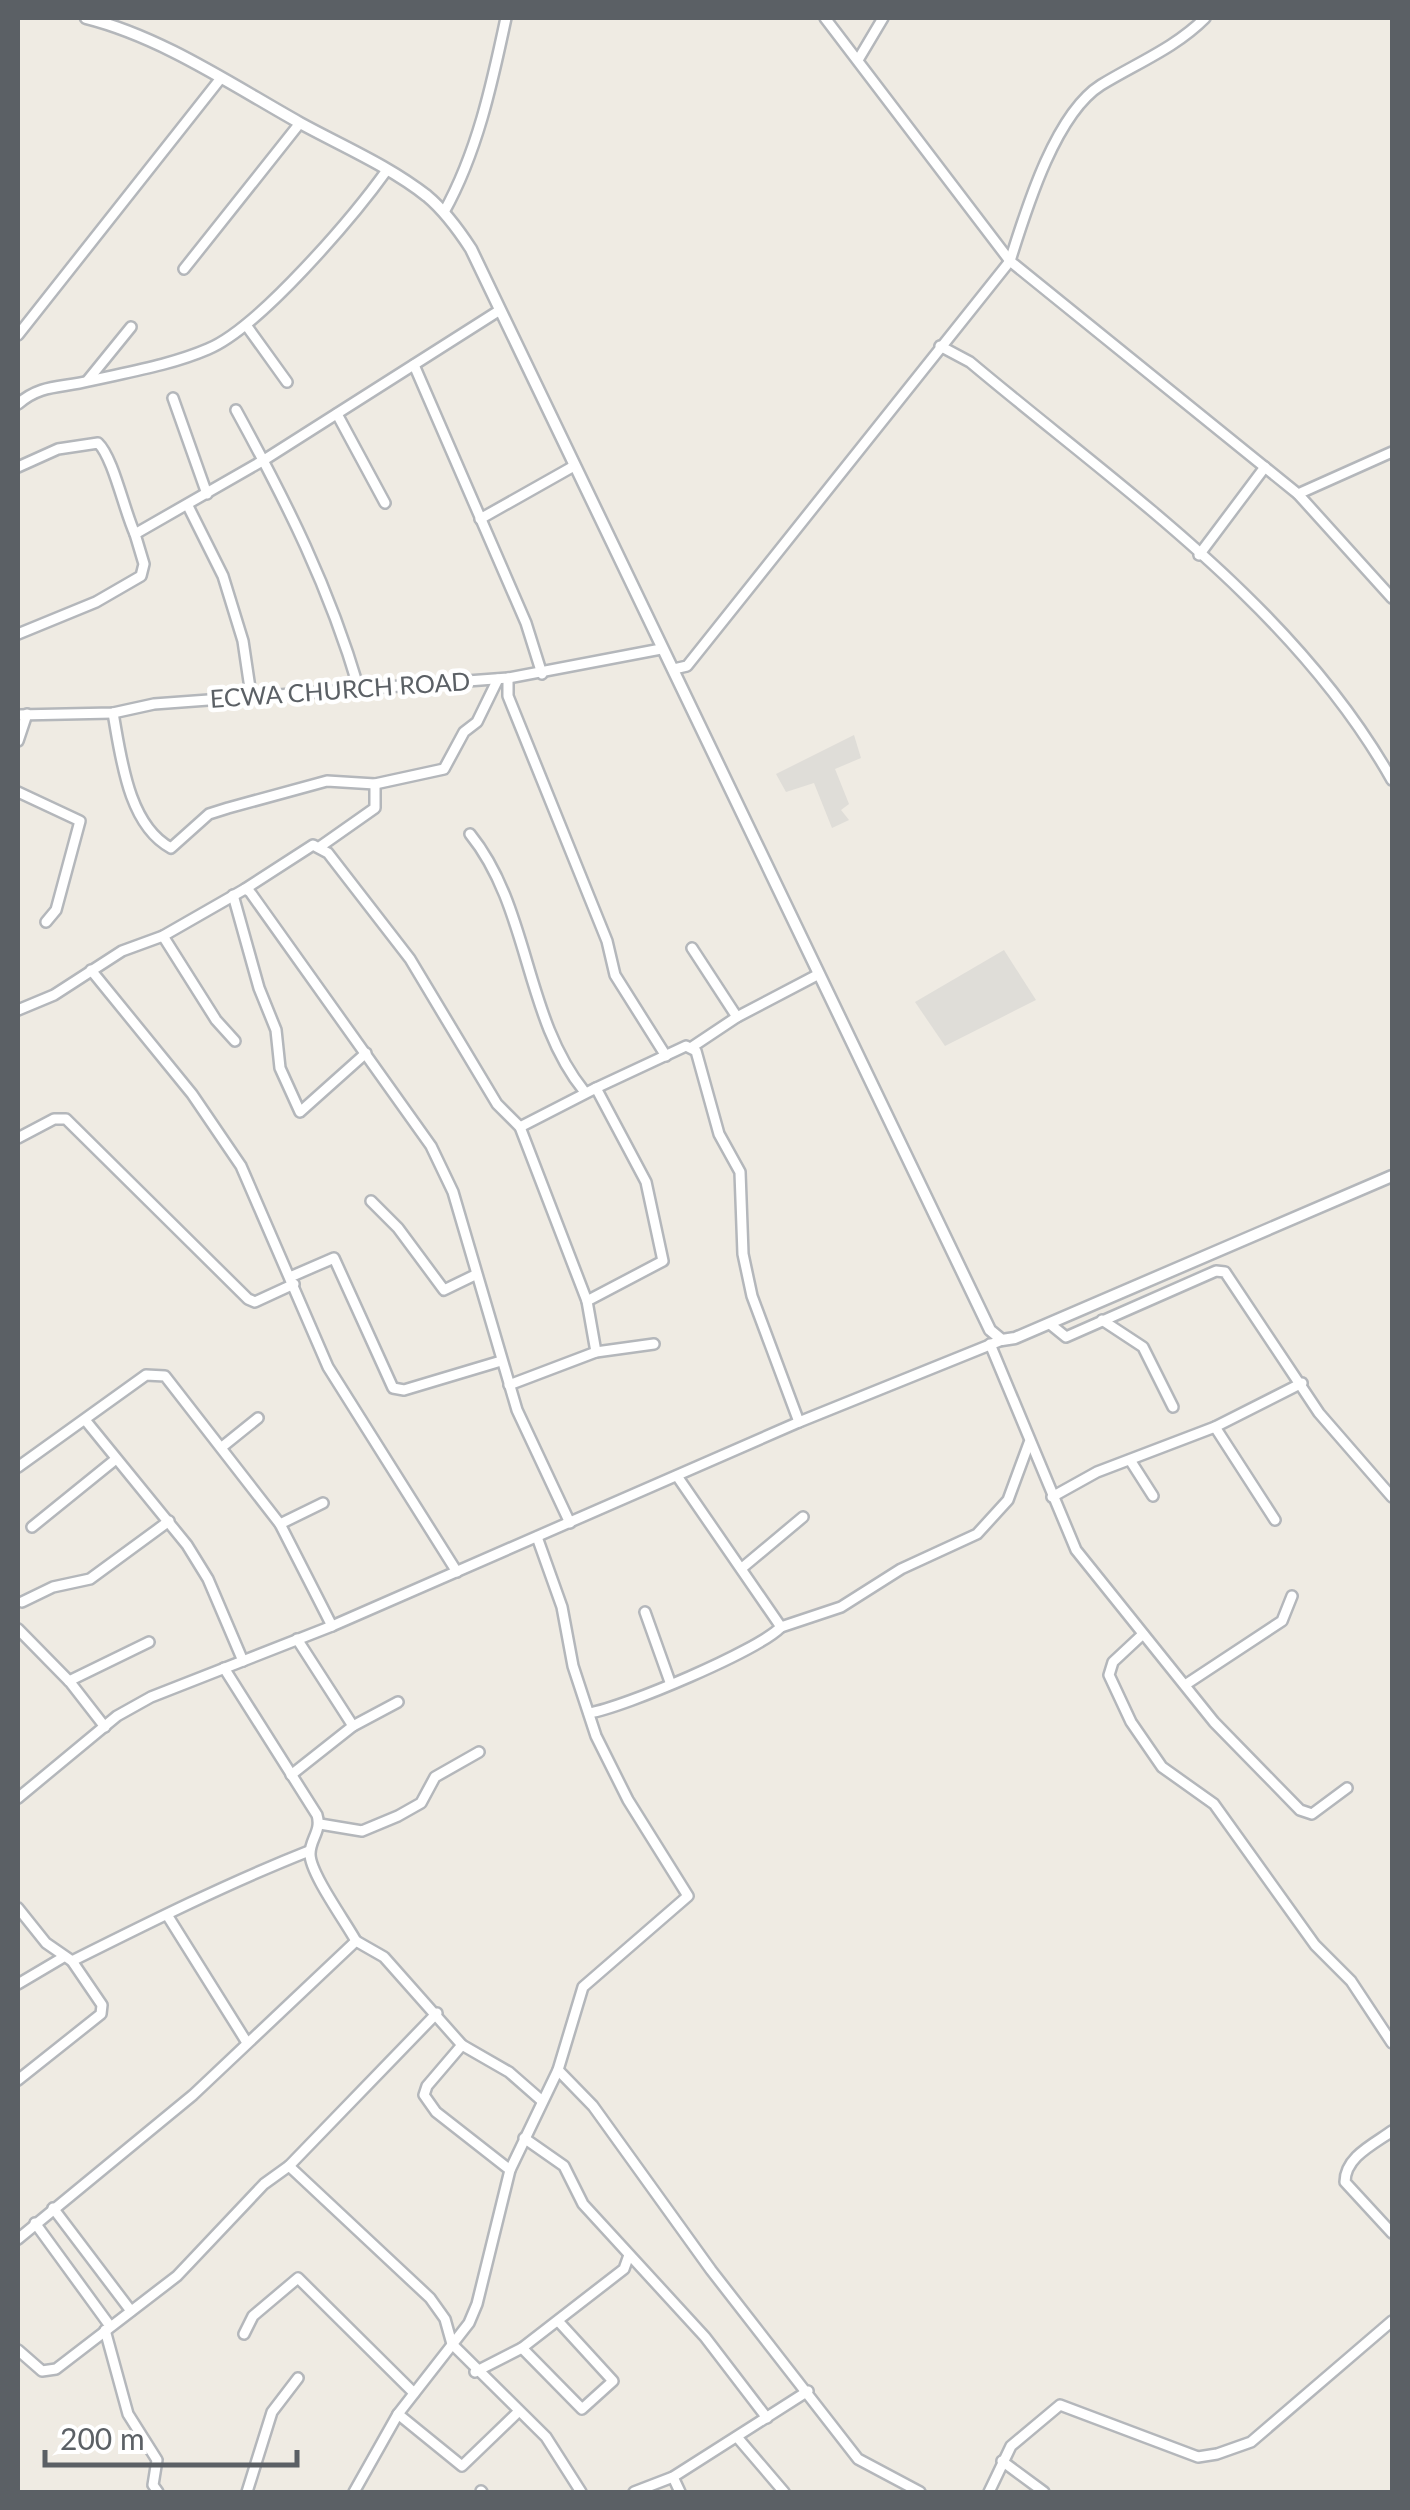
<svg xmlns="http://www.w3.org/2000/svg" width="1410" height="2510" viewBox="0 0 1410 2510" font-family="Lato,sans-serif">
<style>
.industrial{fill:#dfddd8}
.lines{fill:none;stroke-linecap:round;stroke-linejoin:round}
.minor-casing{stroke:#b4b7bb;stroke-width:14}
.tertiary-casing{stroke:#b4b7bb;stroke-width:15}
.minor{stroke:#fff;stroke-width:9}
.tertiary{stroke:#fff;stroke-width:10}
.labels{text-anchor:middle;stroke-width:9;stroke-linejoin:round;paint-order:stroke}
.street-label{font-size:25px;fill:#5b6065;stroke:#fff}
</style>
<rect width="100%" height="100%" fill="#efebe3"/>
<g class="industrial">
<polygon points="854,735 861,758 835,769 849,804 841,810 849,820 832,828 814,783 786,792 776,774"/>
<polygon points="1004,950 1036,1000 945,1046 915,1002"/>
</g>
<g class="lines">
<defs>
<g id="minor">
<polyline points="825,18 1010,261 1298,494 1392,598"/>
<polyline points="858,60 883,18"/>
<path d="M 444,212 C 477,153 492,84 506,18"/>
<polyline points="184,269 300,123"/>
<polyline points="246,325 287,382"/>
<polyline points="18,335 221,78"/>
<path d="M 940,346 L 970,362 C 1121,489 1294,606 1392,780"/>
<polyline points="414,365 526,623 542,674"/>
<polyline points="88,380 131,327"/>
<polyline points="173,398 207,494"/>
<path d="M 18,404 C 41,384 61,388 89,381 C 128,372 171,365 208,349 C 259,328 354,216 387,170"/>
<path d="M 236,410 C 287,503 329,587 359,689"/>
<polyline points="337,414 385,503"/>
<path d="M 18,467 L 58,449 L 98,443 C 113,457 124,510 135,534"/>
<polyline points="1298,494 1392,452"/>
<polyline points="188,506 223,576 243,641 251,695"/>
<polyline points="480,519 574,466"/>
<polyline points="1199,555 1265,467"/>
<polyline points="18,634 96,602 141,576 144,564 135,534 264,460 500,310"/>
<path d="M 674,669 L 687,666 L 1010,261 C 1026,210 1055,114 1101,85 C 1137,63 1175,48 1205,18"/>
<polyline points="508,678 508,696 607,941 615,975 666,1056"/>
<path d="M 113,713 C 121,757 128,825 171,848 L 209,814 L 228,808 L 327,781 L 375,784 L 444,769 L 464,732 L 477,722 L 498,679"/>
<polyline points="18,715 113,713 154,704 508,678 661,649"/>
<polyline points="18,741 27,714"/>
<polyline points="18,792 80,821 56,910 46,922"/>
<path d="M 470,834 C 530,908 524,1017 584,1091"/>
<polyline points="321,846 375,808 375,784"/>
<polyline points="245,889 313,845 328,853 410,959 497,1104 520,1127 587,1301 596,1352"/>
<polyline points="233,895 259,988 276,1030 280,1068 300,1112 366,1053"/>
<polyline points="163,936 216,1020 235,1041"/>
<polyline points="692,948 737,1017"/>
<polyline points="91,970 192,1094 241,1166 328,1367 457,1572"/>
<polyline points="18,1010 54,995 122,951 163,936 245,889 250,892 431,1146 453,1192 517,1410 570,1523"/>
<polyline points="692,1047 737,1017 819,974"/>
<polyline points="596,1088 686,1046 696,1051 719,1134 740,1172 743,1254 752,1296 799,1422"/>
<polyline points="520,1127 596,1088 646,1182 663,1261 587,1301"/>
<polyline points="18,1138 54,1119 66,1119 248,1299 255,1302 294,1284"/>
<polyline points="371,1201 398,1228 444,1290 475,1275"/>
<polyline points="290,1277 334,1258 393,1388 404,1390 501,1361"/>
<polyline points="1102,1320 1143,1347 1173,1407"/>
<polyline points="1050,1324 1066,1337 1216,1271 1225,1272 1319,1413 1392,1497"/>
<polyline points="990,1344 1076,1550 1214,1722 1300,1810 1312,1814 1347,1788"/>
<polyline points="509,1385 596,1352 654,1344"/>
<polyline points="86,1421 187,1545 208,1579 243,1661"/>
<polyline points="1215,1427 1302,1383"/>
<polyline points="222,1447 258,1418"/>
<polyline points="1130,1460 1153,1496"/>
<polyline points="18,1467 146,1375 165,1376 280,1524 332,1626"/>
<polyline points="1052,1497 1097,1472 1215,1427 1275,1520"/>
<polyline points="280,1524 323,1503"/>
<polyline points="32,1527 116,1459"/>
<polyline points="742,1568 803,1517"/>
<polyline points="22,1602 53,1587 90,1579 169,1521"/>
<polyline points="645,1612 670,1682"/>
<polyline points="781,1627 841,1607 901,1569 977,1534 1008,1500 1029,1443"/>
<polyline points="18,1629 70,1682 105,1727"/>
<polyline points="1143,1634 1113,1662 1109,1675 1131,1722 1162,1767 1214,1804 1315,1945 1351,1981 1392,2043"/>
<polyline points="297,1639 353,1726"/>
<path d="M 224,1668 L 317,1815 C 322,1831 310,1839 310,1854 C 310,1873 345,1921 356,1941"/>
<polyline points="69,1681 149,1642"/>
<polyline points="1185,1685 1282,1621 1292,1596"/>
<path d="M 589,1713 C 625,1707 757,1651 781,1627 L 677,1476"/>
<polyline points="291,1775 353,1726 398,1702"/>
<polyline points="18,1798 117,1716 151,1697 332,1626 799,1422 1002,1340"/>
<polyline points="320,1824 362,1831 398,1816 421,1803 435,1777 479,1752"/>
<polyline points="18,1908 46,1943 72,1961"/>
<polyline points="169,1918 246,2041"/>
<polyline points="18,1984 62,1958"/>
<polyline points="462,2045 427,2086 424,2095 436,2112 510,2170"/>
<polyline points="558,2070 593,2106 711,2270 858,2459 920,2492"/>
<path d="M 18,2080 L 101,2014 L 102,2005 L 72,1961 C 150,1922 228,1883 309,1851"/>
<path d="M 1392,2131 C 1374,2144 1345,2157 1345,2182 L 1392,2233"/>
<polyline points="524,2138 564,2166 583,2204 705,2337 767,2418"/>
<polyline points="289,2166 437,2013"/>
<polyline points="53,2208 131,2311"/>
<polyline points="35,2223 110,2326"/>
<polyline points="18,2239 193,2095 356,1941 384,1957 462,2045 509,2072 541,2100"/>
<polyline points="559,2322 613,2381 582,2409 522,2348 624,2269 629,2255"/>
<polyline points="105,2330 128,2414 157,2460 153,2485 158,2492"/>
<polyline points="244,2334 253,2316 298,2278 414,2393"/>
<polyline points="18,2350 42,2371 56,2369 177,2276 264,2184 289,2166 430,2298 445,2319 452,2344 546,2437 581,2492"/>
<polyline points="475,2372 522,2348"/>
<polyline points="398,2414 462,2466 517,2413"/>
<polyline points="737,2437 784,2492"/>
<polyline points="1002,2461 1044,2492"/>
<polyline points="673,2477 680,2492"/>
<polyline points="481,2491 482,2492"/>
<polyline points="247,2492 272,2412 298,2378"/>
<polyline points="354,2492 398,2414 469,2323 477,2304 510,2170 558,2070 583,1987 688,1896 628,1800 596,1736 573,1666 562,1607 537,1537"/>
<polyline points="634,2492 673,2477 808,2391"/>
<polyline points="989,2492 1011,2446 1060,2405 1198,2457 1217,2454 1251,2442 1392,2321"/>
</g>
<path id="tertiary" d="M 86,18 C 162,37 232,85 300,123 C 342,146 389,166 427,196 C 445,211 458,229 471,249 L 990,1330 L 1002,1340 L 1015,1338 L 1392,1176"/>
</defs>
<use href="#minor" class="minor-casing"/>
<use href="#tertiary" class="tertiary-casing"/>
<use href="#minor" class="minor"/>
<use href="#tertiary" class="tertiary"/>
</g>
<g class="labels">
<g class="street-label">
<text transform="translate(340 690) rotate(-4)" y="9">ECWA CHURCH ROAD</text>
</g>
</g>
<rect width="1410" height="2510" fill="none" stroke="#5b6065" stroke-width="40"/>
<path d="M45 2450v15h252v-15" fill="none" stroke="#5b6065" stroke-width="5"/>
<text x="60" y="2450" font-size="30" fill="#5b6065" stroke="#ffffff" stroke-width="8" paint-order="stroke">200 m</text>
</svg>
